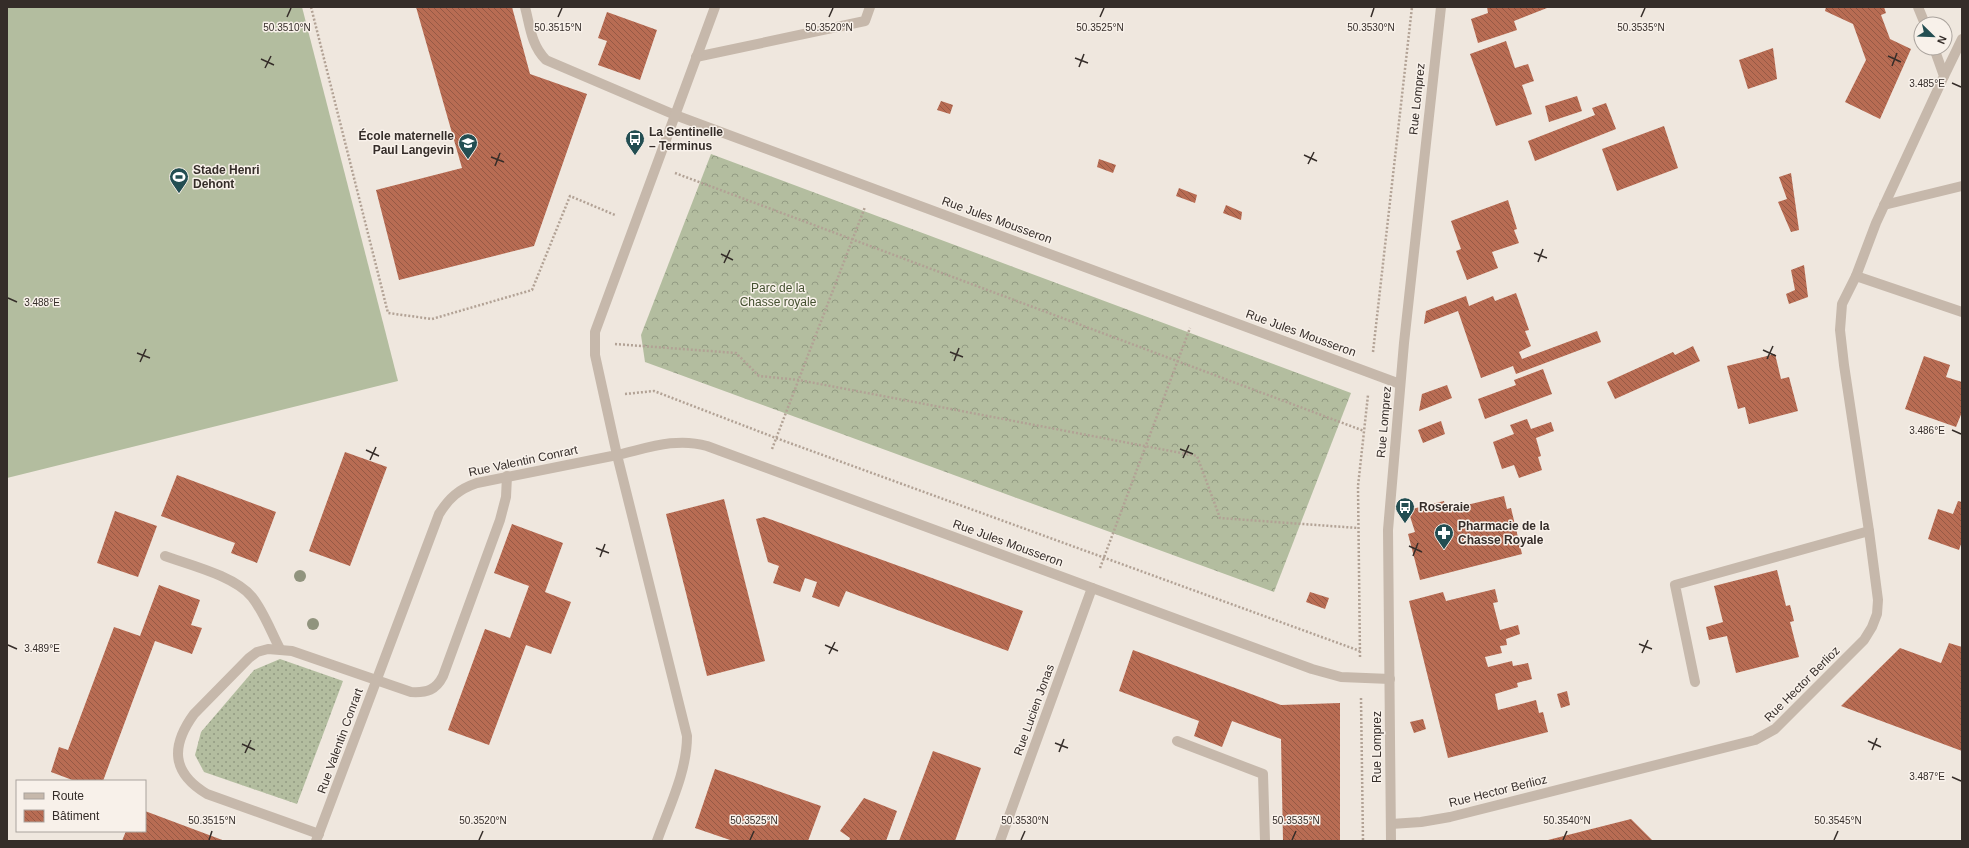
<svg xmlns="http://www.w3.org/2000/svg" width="1969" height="848" viewBox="0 0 1969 848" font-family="Arial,sans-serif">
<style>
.grass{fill:url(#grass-dots)}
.forest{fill:url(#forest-crowns)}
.garden{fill:#b3bd9f}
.building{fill:url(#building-back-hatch)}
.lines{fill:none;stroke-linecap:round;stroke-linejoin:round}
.path{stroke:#b2a295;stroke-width:2.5;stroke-dasharray:2 2;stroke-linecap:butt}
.lane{stroke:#c6b8ab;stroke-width:10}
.street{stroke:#c6b8ab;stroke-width:10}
.tree{fill:#91947e}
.ticks{fill:none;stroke:#352d29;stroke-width:1.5}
.labels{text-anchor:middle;stroke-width:3;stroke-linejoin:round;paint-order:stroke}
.street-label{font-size:12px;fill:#352d29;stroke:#f8f1ea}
.poi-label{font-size:12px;font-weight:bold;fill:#352d29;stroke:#f8f1ea;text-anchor:start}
.park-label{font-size:12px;fill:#445030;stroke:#f8f1ea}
.ticks-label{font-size:10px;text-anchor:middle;fill:#352d29;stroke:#f8f1ea;stroke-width:3;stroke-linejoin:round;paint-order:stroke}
</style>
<defs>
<pattern id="grass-dots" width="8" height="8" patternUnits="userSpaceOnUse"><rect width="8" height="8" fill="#b3bd9f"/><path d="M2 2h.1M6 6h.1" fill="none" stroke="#929a82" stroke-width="1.8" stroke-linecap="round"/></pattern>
<pattern id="forest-crowns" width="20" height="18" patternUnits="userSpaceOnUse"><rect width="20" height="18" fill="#b3bd9f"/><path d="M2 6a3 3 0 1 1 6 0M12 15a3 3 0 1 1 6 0" fill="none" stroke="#929a82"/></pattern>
<pattern id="building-back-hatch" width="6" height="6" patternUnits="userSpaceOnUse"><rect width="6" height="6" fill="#b86c53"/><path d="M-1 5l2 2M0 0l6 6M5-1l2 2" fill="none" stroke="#965945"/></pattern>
</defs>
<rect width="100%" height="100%" fill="#efe7de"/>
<polygon class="grass" points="280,659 343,681 297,804 204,772 195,755 201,732 254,670"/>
<polygon class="forest" points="711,154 1351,393 1274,592 645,362 641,335"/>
<polygon class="garden" points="7,7 302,7 398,381 7,478"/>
<g class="building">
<polygon points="416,7 512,7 530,74 587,94 534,246 399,280 376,190 462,168"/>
<polygon points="1487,7 1547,7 1547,8 1514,21 1517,30 1478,43 1471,19 1488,13"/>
<polygon points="1826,7 1884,7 1886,13 1881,15 1890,39 1911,49 1880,119 1845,102 1866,60 1853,24 1825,11"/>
<polygon points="607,12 657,30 640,80 598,65 607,41 598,38"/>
<polygon points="1506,41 1515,68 1528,64 1534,81 1522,85 1532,114 1496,126 1470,54"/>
<polygon points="1773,48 1777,79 1748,89 1739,60"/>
<polygon points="1577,96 1582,111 1549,122 1545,106"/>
<polygon points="941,101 953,105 950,114 937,110"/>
<polygon points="1606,103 1616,129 1535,161 1528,141 1595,115 1592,108"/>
<polygon points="1664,126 1678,168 1617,191 1602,149"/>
<polygon points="1099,159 1116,165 1113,173 1097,167"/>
<polygon points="1791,173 1799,230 1791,232 1778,202 1787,199 1779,177"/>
<polygon points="1179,188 1197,195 1195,203 1176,196"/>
<polygon points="1508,200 1517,229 1514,230 1519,243 1492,252 1498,268 1467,280 1456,251 1461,249 1451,221"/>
<polygon points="1226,205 1242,212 1241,220 1223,213"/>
<polygon points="1804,265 1808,297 1789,304 1786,294 1795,290 1791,270"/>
<polygon points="1516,293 1529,330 1525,331 1531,346 1519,352 1522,359 1597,331 1601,342 1516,374 1513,366 1481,378 1458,311 1424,324 1426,311 1466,296 1469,306 1493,296 1495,301"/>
<polygon points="1693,346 1700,361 1615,399 1607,382 1673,352 1675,355"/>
<polygon points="1775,354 1781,379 1789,377 1798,411 1749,424 1745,407 1738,409 1727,366"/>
<polygon points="1924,356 1950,365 1946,377 1962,382 1962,412 1956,427 1905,409"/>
<polygon points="1543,369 1552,394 1485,419 1478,399 1516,385 1514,380"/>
<polygon points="1447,385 1452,398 1419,411 1422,394"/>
<polygon points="1527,419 1531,429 1551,422 1554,431 1536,438 1541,456 1538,457 1542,470 1519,478 1514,465 1502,469 1493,442 1514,434 1510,425"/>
<polygon points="1441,421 1445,434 1423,443 1418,430"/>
<polygon points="345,452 387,467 350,566 309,551"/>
<polygon points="177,475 276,512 257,563 231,553 235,543 161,516"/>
<polygon points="1504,496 1507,509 1511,508 1522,554 1420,580 1408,534 1415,532 1408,510 1444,501 1446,510"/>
<polygon points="724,499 765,661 707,676 666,514"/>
<polygon points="1958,501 1962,502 1962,541 1959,550 1928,539 1938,509 1953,514"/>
<polygon points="115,511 157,526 138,577 97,563"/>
<polygon points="764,517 1023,611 1008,651 846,591 839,607 812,597 817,582 805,578 800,592 773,583 779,566 768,562 756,519"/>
<polygon points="512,524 563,543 545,592 571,602 551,654 526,645 489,745 448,730 485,629 510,638 529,586 494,573"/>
<polygon points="1777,570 1786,606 1790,605 1794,621 1790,622 1799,657 1736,673 1727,636 1709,640 1706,627 1723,622 1714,586"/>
<polygon points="159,585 200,600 191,625 202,628 192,654 155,641 103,781 75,781 51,772 59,747 68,750 114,627 140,636"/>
<polygon points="1495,589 1498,602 1493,603 1500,630 1518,625 1520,634 1506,639 1507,645 1500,646 1502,653 1485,657 1488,667 1512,661 1513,666 1528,663 1532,679 1517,683 1518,687 1495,694 1498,710 1536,700 1539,713 1543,712 1548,732 1448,758 1409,601 1443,592 1446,601"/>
<polygon points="1310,592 1329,598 1325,609 1306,602"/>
<polygon points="1949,643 1962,647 1962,751 1841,706 1900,648 1941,663"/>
<polygon points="1133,650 1281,705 1340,703 1340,841 1283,841 1281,739 1232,721 1222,747 1194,736 1199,721 1119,691"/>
<polygon points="1567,691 1570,705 1561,708 1557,694"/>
<polygon points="1423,719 1426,729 1414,733 1410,722"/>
<polygon points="933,751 981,768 955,841 899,841"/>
<polygon points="715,769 821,806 808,841 733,841 695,828"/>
<polygon points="864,798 897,811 886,841 849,841 850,838 840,831"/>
<polygon points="145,811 225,841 122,841 126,831 145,831"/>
<polygon points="1631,819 1653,841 1548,841 1548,840"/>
</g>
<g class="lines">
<g class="path">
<polyline points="311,7 388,313 432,319 532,290 570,196 615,215"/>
<polyline points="675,173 1364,431"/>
<polyline points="615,344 736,353 759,376 799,380 1197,456 1220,518 1358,528"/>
<polyline points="1373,352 1412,7"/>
<polyline points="625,394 654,391 776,438 1360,651"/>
<polyline points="772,449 865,207"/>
<polyline points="1100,568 1190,328"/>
<polyline points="1360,657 1358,486 1368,395"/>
<polyline points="1361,698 1363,841"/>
</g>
<g class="lane">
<path d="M 525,7 C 530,26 531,45 546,60 L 675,115"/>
<polyline points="1918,7 1925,24"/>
<polyline points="696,57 865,21 870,7"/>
<polyline points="1944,76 1962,39"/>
<polyline points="1884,205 1962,186"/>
<polyline points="1856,276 1876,223 1944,76 1934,48"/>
<path d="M 165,556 C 190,565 235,576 252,597 C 264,612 271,632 280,649"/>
<polyline points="1695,682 1675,585 1869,531"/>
<polyline points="1177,741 1263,774 1265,841"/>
<path d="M 319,834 L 207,794 C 172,773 170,747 194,714 L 249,658 L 257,652 L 268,649 L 292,651 L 411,692 C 427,693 436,690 443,676 L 500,520 L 506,497 L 507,476"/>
</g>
<g class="street">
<polyline points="675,115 1400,384"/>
<polyline points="1391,824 1421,822 1450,817 1755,740 1775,729 1864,640 1872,627 1877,614 1878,600 1869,531 1844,365 1840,330 1842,304 1856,276 1962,312"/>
<path d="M 316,841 L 439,514 C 449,498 459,489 477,483 L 617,455 L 595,355 L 595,332 L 715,7"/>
<path d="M 657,841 C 669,807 687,772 687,736 L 617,455 C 648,448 676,437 707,446 L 1312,669 L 1341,677 L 1390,679"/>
<polyline points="1000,841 1092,588"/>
<polyline points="1391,841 1388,530 1404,343 1441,7"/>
</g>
</g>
<g class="tree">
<circle cx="300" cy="576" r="6"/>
<circle cx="313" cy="624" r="6"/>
</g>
<path class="ticks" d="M 287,17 L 291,8M 558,17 L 562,8M 829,17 L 833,8M 1100,17 L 1104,8M 1371,17 L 1374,8M 1641,17 L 1645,8M 1888,56 L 1901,62M 1075,58 L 1088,63M 261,59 L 274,65M 1892,66 L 1897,53M 1079,67 L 1084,54M 265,68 L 271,56M 1952,83 L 1961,87M 1304,155 L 1317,161M 491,157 L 504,162M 1308,164 L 1314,152M 495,166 L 500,153M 1534,253 L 1547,258M 721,254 L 733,260M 1538,262 L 1543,249M 724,263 L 730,250M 8,298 L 17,302M 1763,350 L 1776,356M 950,352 L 963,357M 137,353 L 150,358M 1767,359 L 1773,346M 954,361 L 959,348M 140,362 L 146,349M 1952,430 L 1961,434M 1180,449 L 1193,454M 366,450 L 379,456M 1183,458 L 1189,445M 370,460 L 376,447M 1409,546 L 1422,552M 596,548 L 609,553M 1413,556 L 1418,543M 600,557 L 605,544M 1639,644 L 1652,649M 8,645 L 17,649M 825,645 L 838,651M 1642,653 L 1648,640M 829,654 L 835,642M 1868,741 L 1881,747M 1055,743 L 1068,748M 242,744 L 255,750M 1872,750 L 1877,738M 1059,752 L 1064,739M 245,753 L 251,740M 1952,777 L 1961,781M 209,840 L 212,831M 479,840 L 483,831M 750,840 L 754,831M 1021,840 L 1025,831M 1292,840 L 1296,831M 1563,840 L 1567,831M 1834,840 L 1838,831"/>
<defs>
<symbol id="bus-pin" viewBox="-11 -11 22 30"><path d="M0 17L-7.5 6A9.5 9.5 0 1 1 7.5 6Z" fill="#234e52" stroke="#f8f1ea"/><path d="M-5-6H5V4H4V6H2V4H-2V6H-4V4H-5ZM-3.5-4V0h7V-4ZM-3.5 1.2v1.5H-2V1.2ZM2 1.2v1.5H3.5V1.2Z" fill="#fff"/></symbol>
<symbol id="school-pin" viewBox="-11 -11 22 30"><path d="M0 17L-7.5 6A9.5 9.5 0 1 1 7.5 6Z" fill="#234e52" stroke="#f8f1ea"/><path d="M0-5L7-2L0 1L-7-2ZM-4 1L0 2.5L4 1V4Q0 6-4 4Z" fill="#fff"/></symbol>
<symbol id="stadium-pin" viewBox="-11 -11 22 30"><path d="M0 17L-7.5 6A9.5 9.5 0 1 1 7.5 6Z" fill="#234e52" stroke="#f8f1ea"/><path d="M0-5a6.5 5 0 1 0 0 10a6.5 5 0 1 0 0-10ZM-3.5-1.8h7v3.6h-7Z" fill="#fff"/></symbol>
<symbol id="pharmacy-pin" viewBox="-11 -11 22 30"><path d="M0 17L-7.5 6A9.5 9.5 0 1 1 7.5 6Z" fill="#234e52" stroke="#f8f1ea"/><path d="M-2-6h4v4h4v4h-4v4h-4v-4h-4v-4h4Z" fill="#fff"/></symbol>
</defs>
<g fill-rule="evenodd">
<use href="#bus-pin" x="624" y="128" width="22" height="30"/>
<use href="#school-pin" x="457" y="132" width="22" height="30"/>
<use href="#stadium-pin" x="168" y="166" width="22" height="30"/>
<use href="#bus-pin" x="1394" y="496" width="22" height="30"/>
<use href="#pharmacy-pin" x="1433" y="522" width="22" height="30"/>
</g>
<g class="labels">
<g class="street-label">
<text transform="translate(1417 99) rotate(-84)" y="4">Rue Lomprez</text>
<text transform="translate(997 220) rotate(20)" y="4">Rue Jules Mousseron</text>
<text transform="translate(1301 333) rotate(20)" y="4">Rue Jules Mousseron</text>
<text transform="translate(1384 422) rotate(-85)" y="4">Rue Lomprez</text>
<text transform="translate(523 461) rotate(-12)" y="4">Rue Valentin Conrart</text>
<text transform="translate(1008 543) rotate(20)" y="4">Rue Jules Mousseron</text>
<text transform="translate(1802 684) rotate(-45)" y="4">Rue Hector Berlioz</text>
<text transform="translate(1034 710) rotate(-70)" y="4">Rue Lucien Jonas</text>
<text transform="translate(340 741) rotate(-70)" y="4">Rue Valentin Conrart</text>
<text transform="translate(1377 747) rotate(-90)" y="4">Rue Lomprez</text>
<text transform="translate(1498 791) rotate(-14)" y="4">Rue Hector Berlioz</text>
</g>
<g class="poi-label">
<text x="649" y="136">La Sentinelle<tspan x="649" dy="14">– Terminus</tspan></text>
<text x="454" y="140" text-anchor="end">École maternelle<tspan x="454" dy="14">Paul Langevin</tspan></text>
<text x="193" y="174">Stade Henri<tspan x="193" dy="14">Dehont</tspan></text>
<text x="1419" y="511">Roseraie</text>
<text x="1458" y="530">Pharmacie de la<tspan x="1458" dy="14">Chasse Royale</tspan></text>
</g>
<g class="park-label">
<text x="778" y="292">Parc de la<tspan x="778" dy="14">Chasse royale</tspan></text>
</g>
</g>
<g class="ticks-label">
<text x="287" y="31">50.3510°N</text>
<text x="558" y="31">50.3515°N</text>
<text x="829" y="31">50.3520°N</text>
<text x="1100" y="31">50.3525°N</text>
<text x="1371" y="31">50.3530°N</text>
<text x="1641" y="31">50.3535°N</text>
<text x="1927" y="87">3.485°E</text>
<text x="42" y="306">3.488°E</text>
<text x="1927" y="434">3.486°E</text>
<text x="42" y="652">3.489°E</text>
<text x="1927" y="780">3.487°E</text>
<text x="212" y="824">50.3515°N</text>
<text x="483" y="824">50.3520°N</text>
<text x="754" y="824">50.3525°N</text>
<text x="1025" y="824">50.3530°N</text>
<text x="1296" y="824">50.3535°N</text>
<text x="1567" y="824">50.3540°N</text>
<text x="1838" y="824">50.3545°N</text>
</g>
<rect width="1969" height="848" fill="none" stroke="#352d29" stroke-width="16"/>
<rect x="16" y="780" width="130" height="52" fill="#f8f1ea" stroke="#aaa39d"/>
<rect x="24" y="793" width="20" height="6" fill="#c6b8ab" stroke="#aaa39d"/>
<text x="52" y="800" font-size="12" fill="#352d29">Route</text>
<rect x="24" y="810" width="20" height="12" fill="url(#building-back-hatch)" stroke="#aaa39d"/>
<text x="52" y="820" font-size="12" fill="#352d29">Bâtiment</text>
<g transform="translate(1933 36) rotate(113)"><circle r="19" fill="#f8f1ea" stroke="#aaa39d"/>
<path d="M0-3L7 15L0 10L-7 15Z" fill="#234e52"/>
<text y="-6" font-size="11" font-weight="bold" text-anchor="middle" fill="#352d29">N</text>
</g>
</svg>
